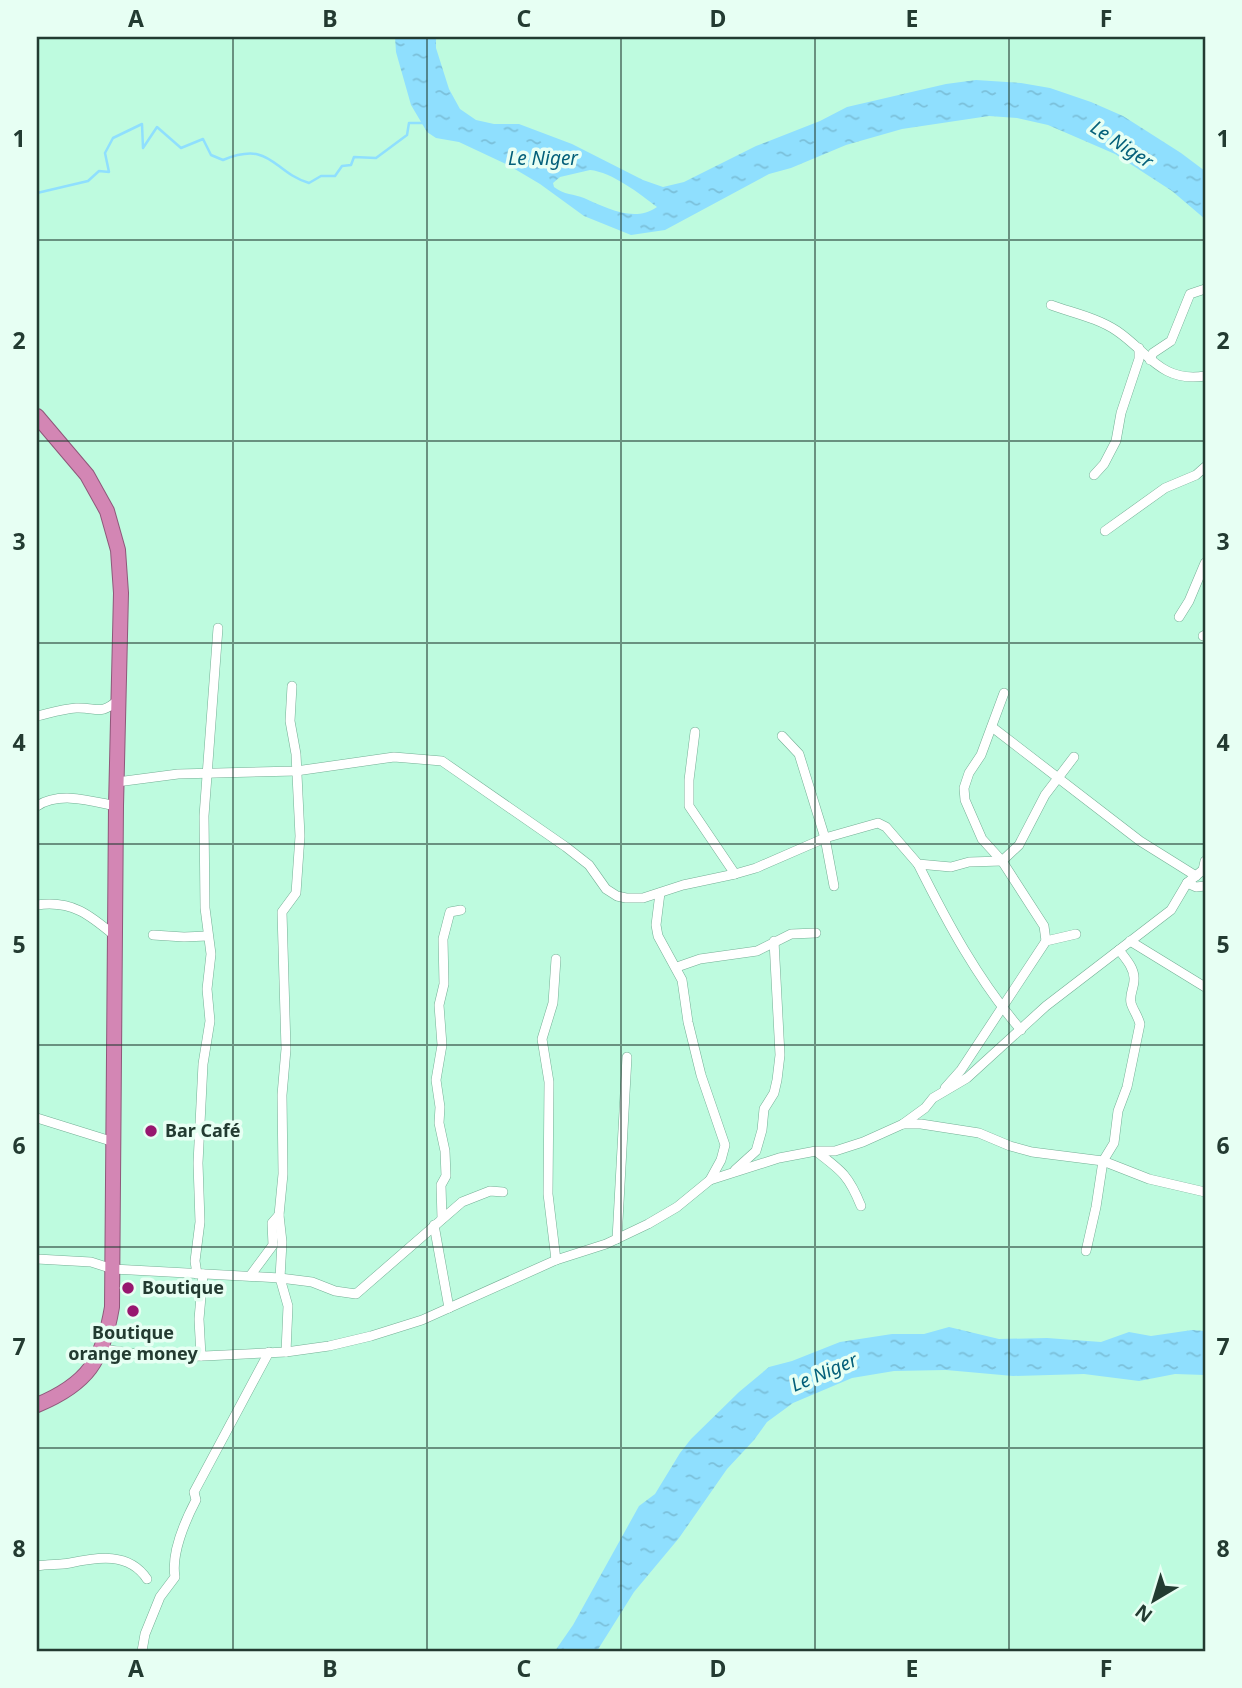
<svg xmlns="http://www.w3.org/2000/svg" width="1242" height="1688" viewBox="0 0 1242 1688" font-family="'Noto Sans',sans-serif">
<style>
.water{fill:url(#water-ripples);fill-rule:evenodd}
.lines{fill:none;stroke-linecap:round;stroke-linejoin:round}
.stream{stroke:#8fdffe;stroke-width:2.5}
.minor-casing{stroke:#74af95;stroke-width:10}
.trunk-casing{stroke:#8e587a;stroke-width:16}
.minor{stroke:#fff;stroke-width:9}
.trunk{stroke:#d386b4;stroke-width:14}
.grid{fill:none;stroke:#233b31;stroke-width:2;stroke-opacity:0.55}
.poi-dot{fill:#97176f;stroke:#e7fff3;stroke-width:2.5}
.labels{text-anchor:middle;stroke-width:7;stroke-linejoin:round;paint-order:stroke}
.poi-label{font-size:18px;font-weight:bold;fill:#233b31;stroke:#e7fff3;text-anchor:start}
.water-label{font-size:19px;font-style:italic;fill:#04607a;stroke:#e7fff3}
.neatline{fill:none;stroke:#233b31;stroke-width:2.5}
.grid-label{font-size:23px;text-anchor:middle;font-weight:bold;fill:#233b31}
</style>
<defs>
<pattern id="water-ripples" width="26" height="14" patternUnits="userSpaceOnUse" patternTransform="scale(1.75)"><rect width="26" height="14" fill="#8fdffe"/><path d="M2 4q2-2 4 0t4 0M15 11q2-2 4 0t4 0" fill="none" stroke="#7bc0da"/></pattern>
</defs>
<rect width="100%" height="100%" fill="#befbdf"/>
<g class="water">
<path d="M 395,37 L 436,37 L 436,48 L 449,89 L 460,109 L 476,120 L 494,124 L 519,124 L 572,144 L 643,180 L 663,187 L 684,182 L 756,146 L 820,121 L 847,107 L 946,84 L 976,80 L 1021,83 L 1050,88 L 1091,102 L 1123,116 L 1181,153 L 1205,171 L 1205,219 L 1172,191 L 1115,154 L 1048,125 L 1017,118 L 989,116 L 902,129 L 846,145 L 791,168 L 769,174 L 665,230 L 631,235 L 584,216 L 540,184 L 508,165 L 459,142 L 436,138 L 427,132 L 411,105 L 396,52 ZM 590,170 C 612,172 640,194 657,207 C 634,223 607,208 584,198 C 574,194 564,195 554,187 L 553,183 L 560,177 Z"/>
<polygon points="949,1327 999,1339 1047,1338 1101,1342 1129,1332 1151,1336 1192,1330 1205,1331 1205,1375 1175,1374 1139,1381 1084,1374 1013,1376 946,1370 894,1371 852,1378 793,1403 767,1422 754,1440 727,1469 679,1538 634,1592 597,1651 555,1651 573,1625 639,1506 655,1494 680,1453 691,1439 739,1392 769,1367 792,1361 840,1342 892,1334 924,1334"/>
</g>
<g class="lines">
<path class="stream" d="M 37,193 L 88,181 L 99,171 L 109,172 L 105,153 L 113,138 L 142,124 L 143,148 L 157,127 L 181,148 L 203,139 L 211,155 L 223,160 C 272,140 272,172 309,183 L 321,176 L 335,176 L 342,166 L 351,165 L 354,157 L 376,158 L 407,135 L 409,123 L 424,123"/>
<defs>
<g id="minor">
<path d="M 1051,305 C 1073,313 1098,318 1117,331 C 1148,352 1161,383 1205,376"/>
<polyline points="1150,360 1153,353 1171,341 1190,294 1205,289"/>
<polyline points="1094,475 1104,464 1116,441 1121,413 1139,359 1139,348"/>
<polyline points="1105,531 1165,488 1196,475 1205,467"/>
<polyline points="1179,617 1189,601 1205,563"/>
<polyline points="1203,636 1205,635"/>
<polyline points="1004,693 981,755 969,773 964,788 965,800 982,839 1002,861 1044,926 1046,941"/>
<path d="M 37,716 C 50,713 63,709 76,708 C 97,707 100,716 118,700"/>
<polyline points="992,727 1140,841 1196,876"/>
<polyline points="695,732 689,780 689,806 735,874"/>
<polyline points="782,736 799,754 825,838 834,886"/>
<polyline points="117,782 178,774 296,771 394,757 442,761 566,847 589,865 606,889 617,896 626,898 643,898 683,885 735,874 756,868 825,838 878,823 886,827 918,864 951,867 969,862 1002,861 1019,845 1045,795 1074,757"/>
<path d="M 37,806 C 60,791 91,801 116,806"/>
<path d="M 918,864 C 947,922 978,980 1021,1030"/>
<polyline points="1187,883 1196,887 1205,886"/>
<polyline points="660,893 656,925 658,936 682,980 688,1022 701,1075 725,1145 721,1160 710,1180"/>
<path d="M 37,905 C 72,900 90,915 115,936"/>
<polyline points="153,935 184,937 207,936"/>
<polyline points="1130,941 1205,987"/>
<polyline points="556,959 553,1003 542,1039 549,1082 548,1194 556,1260"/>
<polyline points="677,967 700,959 757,951 791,934 816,933"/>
<polyline points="945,1088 961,1070 1046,941 1076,934"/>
<polyline points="37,1118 114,1142"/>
<polyline points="903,1124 921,1124 979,1133 1010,1146 1032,1152 1103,1161 1149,1179 1205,1192"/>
<path d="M 817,1152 C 842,1171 849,1176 861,1206"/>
<polyline points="735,1170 756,1151 762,1130 764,1109 774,1093 777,1080 780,1055 774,941"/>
<polyline points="442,1219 441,1185 446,1176 445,1151 439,1123 440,1107 436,1080 442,1045 439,1005 444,984 443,939 450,912 461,910"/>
<polyline points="434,1225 449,1308"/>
<polyline points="617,1239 627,1057"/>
<path d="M 1086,1251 L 1096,1207 L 1103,1161 L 1114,1143 L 1118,1111 L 1127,1087 L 1140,1024 C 1138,1016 1133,1010 1131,1003 C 1129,995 1134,988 1134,980 C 1135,969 1126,959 1119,950"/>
<polyline points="37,1259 91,1262 113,1269 280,1278 312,1282 335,1291 356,1294 462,1202 490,1191 503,1192"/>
<polyline points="197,1274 195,1261 200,1222 198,1163 203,1064 210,1021 207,989 211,954 205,908 204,816 218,628"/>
<polyline points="250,1276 273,1245 272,1223 279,1215"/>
<polyline points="103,1349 156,1357 204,1356 286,1352 329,1346 371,1336 422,1320 556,1260 606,1244 648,1224 677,1207 710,1180 779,1158 816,1151 835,1151 863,1142 903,1124 925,1108 933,1098 967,1078 1046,1006 1171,910 1187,883 1203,870 1205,861"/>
<polyline points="286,1352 288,1306 280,1278 282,1242 279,1215 283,1174 282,1095 286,1049 282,912 296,893 300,836 296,754 290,721 292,686"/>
<polyline points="201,1356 199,1319 203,1274"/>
<path d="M 37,1566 C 48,1564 60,1565 70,1563 C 98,1557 129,1552 147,1579"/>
<path d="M 142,1651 L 145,1634 L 160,1597 L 175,1577 C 171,1554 185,1521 196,1500 L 194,1492 L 269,1352"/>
</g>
<path id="trunk" d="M 37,416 L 87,475 L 107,511 L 118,550 L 121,593 L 116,806 L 112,1307 C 103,1360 88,1384 37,1405"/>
</defs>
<use href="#minor" class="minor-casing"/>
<use href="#trunk" class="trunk-casing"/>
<use href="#minor" class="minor"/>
<use href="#trunk" class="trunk"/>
</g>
<path class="grid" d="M 233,37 L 233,1651M 427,37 L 427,1651M 621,37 L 621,1651M 815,37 L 815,1651M 1009,37 L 1009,1651M 37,240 L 1205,240M 37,441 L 1205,441M 37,643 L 1205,643M 37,844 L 1205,844M 37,1045 L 1205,1045M 37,1247 L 1205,1247M 37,1448 L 1205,1448"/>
<g class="poi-dot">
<circle cx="151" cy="1131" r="7"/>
<circle cx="128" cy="1288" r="7"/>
<circle cx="133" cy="1311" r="7"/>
</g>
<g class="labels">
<g class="poi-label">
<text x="165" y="1137">Bar Café</text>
<text x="142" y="1294">Boutique</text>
<text x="133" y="1339" text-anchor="middle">Boutique<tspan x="133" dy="21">orange money</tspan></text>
</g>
<g class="water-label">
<text transform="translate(1122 144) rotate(33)" y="7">Le Niger</text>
<text x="543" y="165">Le Niger</text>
<text transform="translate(824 1372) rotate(-23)" y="7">Le Niger</text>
</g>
</g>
<rect width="1242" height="1688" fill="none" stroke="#e7fff3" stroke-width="77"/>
<g transform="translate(1154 1600) rotate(218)" stroke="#e7fff3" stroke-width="5" paint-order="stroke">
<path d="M0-5L12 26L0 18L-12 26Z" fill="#233b31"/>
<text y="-10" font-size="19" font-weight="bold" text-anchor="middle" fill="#233b31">N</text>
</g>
<rect x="38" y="38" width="1166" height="1612" class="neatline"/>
<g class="grid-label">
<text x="136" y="27">A</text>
<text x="330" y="27">B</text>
<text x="524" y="27">C</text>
<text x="718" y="27">D</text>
<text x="912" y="27">E</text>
<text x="1106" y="27">F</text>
<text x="19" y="147">1</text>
<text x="1223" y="147">1</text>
<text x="19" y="349">2</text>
<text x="1223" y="349">2</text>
<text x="19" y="550">3</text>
<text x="1223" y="550">3</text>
<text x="19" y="751">4</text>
<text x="1223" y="751">4</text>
<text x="19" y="953">5</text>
<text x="1223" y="953">5</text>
<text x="19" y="1154">6</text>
<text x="1223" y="1154">6</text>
<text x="19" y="1355">7</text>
<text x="1223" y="1355">7</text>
<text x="19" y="1557">8</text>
<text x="1223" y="1557">8</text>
<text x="136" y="1677">A</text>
<text x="330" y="1677">B</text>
<text x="524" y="1677">C</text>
<text x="718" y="1677">D</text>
<text x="912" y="1677">E</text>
<text x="1106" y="1677">F</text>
</g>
</svg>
